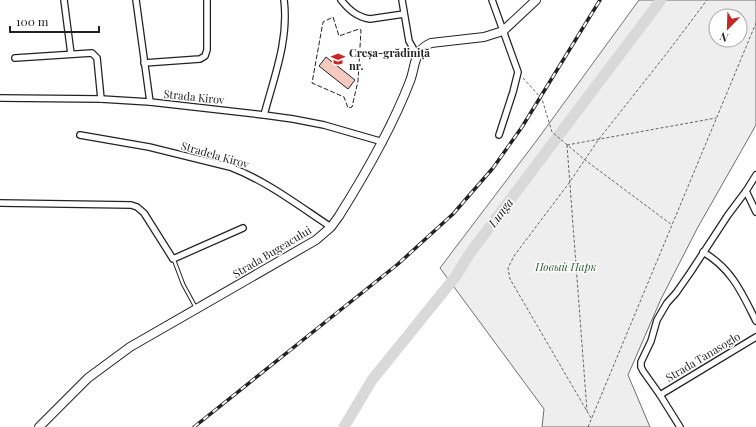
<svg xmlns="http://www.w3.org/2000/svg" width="756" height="427" viewBox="0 0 756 427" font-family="'Playfair Display',serif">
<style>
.green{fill:#eee;stroke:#6f6f6f;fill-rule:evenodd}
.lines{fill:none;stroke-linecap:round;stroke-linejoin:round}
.river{stroke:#d9d9d9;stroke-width:11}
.building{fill:#f3c9c0;stroke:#222}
.service-casing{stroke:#222;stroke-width:4.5}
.minor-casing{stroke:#222;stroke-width:8}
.primary-casing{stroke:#222;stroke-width:10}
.path{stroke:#646464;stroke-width:1;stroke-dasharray:3 2;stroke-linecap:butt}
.service{stroke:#fff;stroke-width:2.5}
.minor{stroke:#fff;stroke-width:5.5}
.primary{stroke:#fff;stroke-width:8}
.rail-casing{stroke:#222;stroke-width:3.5}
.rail{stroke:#fff;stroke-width:2;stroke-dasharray:6;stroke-linecap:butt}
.fence{stroke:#222;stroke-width:1;stroke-dasharray:5 2;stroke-linecap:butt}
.labels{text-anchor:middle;stroke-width:3;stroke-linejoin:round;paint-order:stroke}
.poi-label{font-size:11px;font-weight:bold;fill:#222;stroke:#fff;text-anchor:start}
.street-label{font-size:11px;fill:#222;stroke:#fff}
.park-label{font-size:11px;font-style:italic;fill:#2f5e38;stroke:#fff}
.water-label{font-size:12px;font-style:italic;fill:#222;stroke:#fff}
</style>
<rect width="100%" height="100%" fill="#fff"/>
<path class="green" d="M 639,0 L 756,0 L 756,125 L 698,227 L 661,299 L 628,375 L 650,427 L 542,427 L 544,409 L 440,268 L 537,140 ZM 716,16 L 740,16 L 740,40 L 716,40 Z"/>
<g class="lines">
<polyline class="river" points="344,427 372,380 456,276 470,253 661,0"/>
</g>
<polygon class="building" points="326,57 355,80 348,89 319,66"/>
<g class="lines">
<defs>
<polyline id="service" points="174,260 183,284 196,308"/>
<g id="minor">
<polyline points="64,0 71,54"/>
<polyline points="136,0 150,102"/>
<path d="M 341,0 C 349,10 357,17 370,19 L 404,14"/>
<polyline points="402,0 409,41 417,55"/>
<polyline points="492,0 518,72 513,92 499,135"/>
<polyline points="15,58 92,53 97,58 101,99"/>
<polyline points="144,63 200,59 205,56 207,50 207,0"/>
<polyline points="0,98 101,99 150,102 264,115 293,119 324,125 383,142"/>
<path d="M 264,115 C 274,77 289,40 284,0"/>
<path d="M 80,135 L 149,147 L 230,167 C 267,181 299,206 331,227"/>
<polyline points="746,191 756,212"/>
<polyline points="0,203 131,205 137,207 144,213 173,259 243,228"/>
<path d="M 703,252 C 732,269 742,293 756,321"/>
<polyline points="660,395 756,337"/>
<polyline points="680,427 660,395 643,371 641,367 641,362 651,341 657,320 667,303 676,293 690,273 728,215 746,191 756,175"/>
</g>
<path id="primary" d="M 39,427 L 88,378 L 130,347 L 316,240 L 331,227 L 339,216 C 366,173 392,128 410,81 C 416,65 413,51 431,43 L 484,37 L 503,31 L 536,0"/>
</defs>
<use href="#service" class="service-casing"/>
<use href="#minor" class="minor-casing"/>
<use href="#primary" class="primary-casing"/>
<g class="path">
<polyline points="523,78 542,99 552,132 585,160 672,225"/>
<polyline points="567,145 587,411"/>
<polyline points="567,145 716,118"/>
<polyline points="591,418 510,279 508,268 514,256 569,183 599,139 667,53 707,0"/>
<polyline points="588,427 756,23"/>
</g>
<use href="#service" class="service"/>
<use href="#minor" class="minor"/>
<use href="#primary" class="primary"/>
<defs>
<polyline id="rail" points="194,427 398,264 453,214 493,168 522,127 600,0"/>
</defs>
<use href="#rail" class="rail-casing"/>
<use href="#rail" class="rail"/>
<polygon class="fence" points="333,17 339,36 359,29 361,30 358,81 352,107 348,108 344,97 312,83 323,22"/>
</g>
<defs>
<symbol id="school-bare" viewBox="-9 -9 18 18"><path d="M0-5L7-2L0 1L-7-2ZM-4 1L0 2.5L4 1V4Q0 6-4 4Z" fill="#c62828" stroke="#fff" stroke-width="2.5" paint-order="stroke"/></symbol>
</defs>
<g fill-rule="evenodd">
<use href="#school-bare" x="328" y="49" width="20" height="20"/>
</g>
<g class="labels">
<g class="poi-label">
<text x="349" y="57">Creșa-grădiniță<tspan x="349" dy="13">nr.</tspan></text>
</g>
<g class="street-label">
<text transform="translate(194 97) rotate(6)" y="4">Strada Kirov</text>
<text transform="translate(215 155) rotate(16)" y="4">Stradela Kirov</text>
<text transform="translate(272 252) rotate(-31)" y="4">Strada Bugeacului</text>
<text transform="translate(703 357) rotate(-31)" y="4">Strada Tanasoglo</text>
</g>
<g class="park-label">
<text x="566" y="271">Новый Парк</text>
</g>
<g class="water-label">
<text transform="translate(501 213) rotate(-53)" y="4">Lunga</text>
</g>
</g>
<g transform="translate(728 28) rotate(203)"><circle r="19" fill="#ffffff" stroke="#a7a7a7"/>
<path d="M0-3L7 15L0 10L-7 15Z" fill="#c62828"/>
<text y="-6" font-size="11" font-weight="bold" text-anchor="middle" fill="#222222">N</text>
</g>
<path d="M10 26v6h89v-6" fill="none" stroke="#222222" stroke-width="2"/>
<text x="16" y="26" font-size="12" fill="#222222" stroke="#ffffff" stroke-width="3" paint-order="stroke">100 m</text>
</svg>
